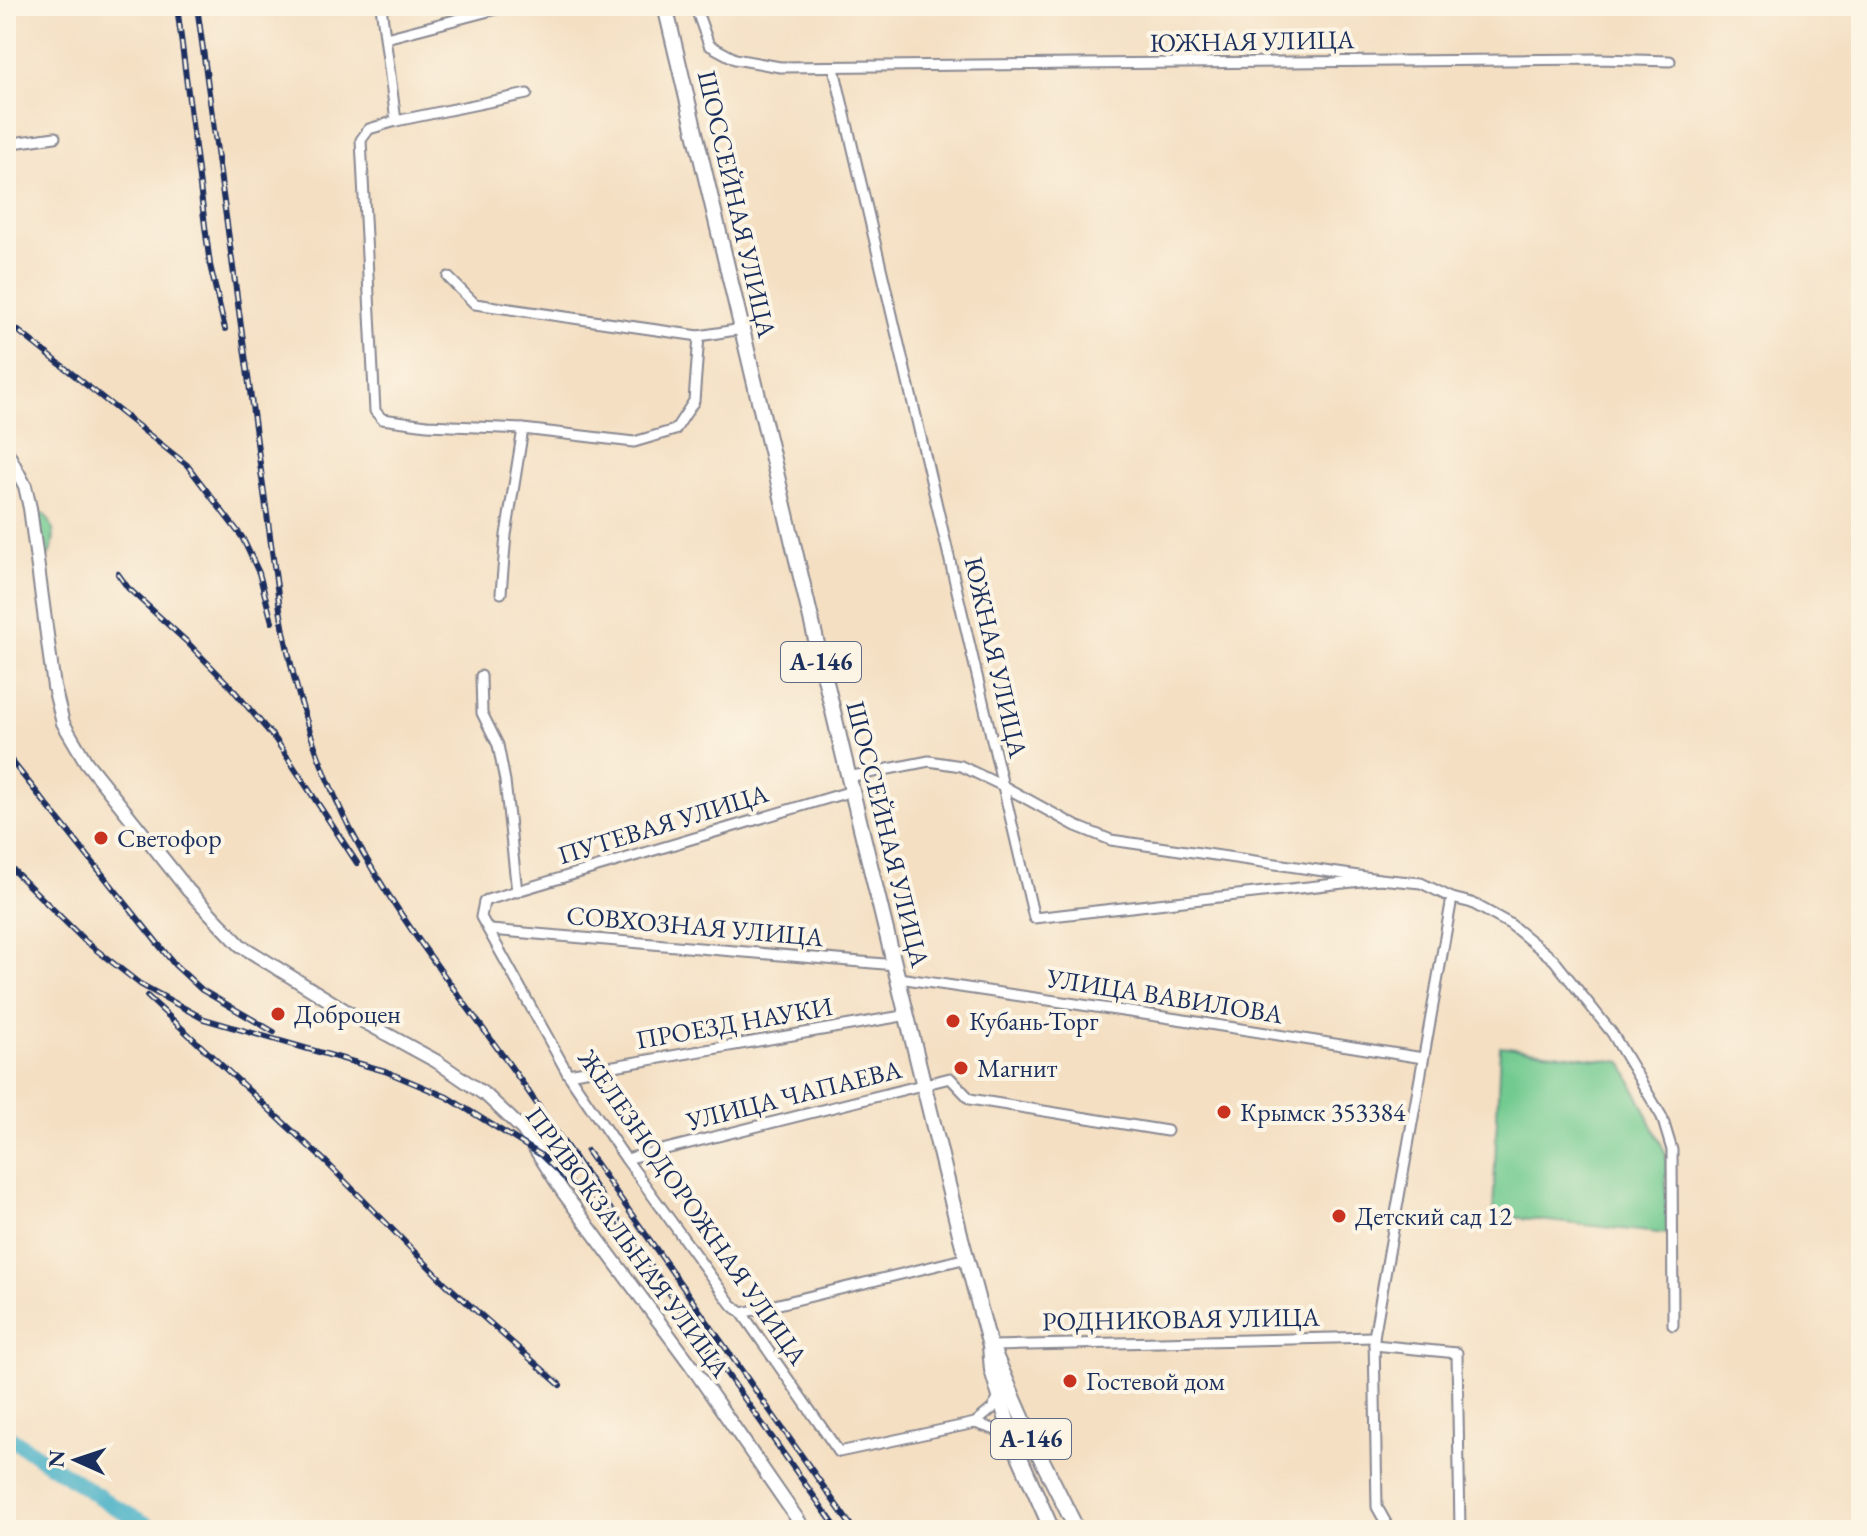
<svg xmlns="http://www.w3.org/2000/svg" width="1867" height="1536" viewBox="0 0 1867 1536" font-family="'EB Garamond',serif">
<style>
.green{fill:#72ca90;stroke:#467c77;stroke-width:2}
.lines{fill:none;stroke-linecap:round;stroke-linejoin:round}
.river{stroke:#48b1c7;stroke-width:16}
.minor-casing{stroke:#888790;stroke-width:13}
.major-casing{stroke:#888790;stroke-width:16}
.highway-casing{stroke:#888790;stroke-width:18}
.minor{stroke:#fff;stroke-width:9}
.major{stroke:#fff;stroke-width:12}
.highway{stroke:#fff;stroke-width:14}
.rail-casing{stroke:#1b2f5e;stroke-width:6}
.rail{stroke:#fcf5e5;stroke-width:3;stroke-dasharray:9;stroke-linecap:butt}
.poi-dot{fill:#c8321e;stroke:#fcf5e5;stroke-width:3}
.labels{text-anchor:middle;stroke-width:8;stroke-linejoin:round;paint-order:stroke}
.shield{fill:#fcf5e5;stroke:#5e6a86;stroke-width:2}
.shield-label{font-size:24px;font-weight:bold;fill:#1b2f5e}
.street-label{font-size:26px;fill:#1b2f5e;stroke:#fcf5e5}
.poi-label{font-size:26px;fill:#1b2f5e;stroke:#fcf5e5;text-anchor:start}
</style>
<rect width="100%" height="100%" fill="#fcf5e5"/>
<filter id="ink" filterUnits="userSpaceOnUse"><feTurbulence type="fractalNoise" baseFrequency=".0125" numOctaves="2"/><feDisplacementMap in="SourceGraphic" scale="16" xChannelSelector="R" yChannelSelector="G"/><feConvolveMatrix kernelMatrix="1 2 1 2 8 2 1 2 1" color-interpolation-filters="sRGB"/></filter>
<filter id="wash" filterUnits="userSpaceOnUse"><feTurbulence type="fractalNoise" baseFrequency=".006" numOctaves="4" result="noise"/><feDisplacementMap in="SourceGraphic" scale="32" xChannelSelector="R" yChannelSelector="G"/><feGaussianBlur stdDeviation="1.8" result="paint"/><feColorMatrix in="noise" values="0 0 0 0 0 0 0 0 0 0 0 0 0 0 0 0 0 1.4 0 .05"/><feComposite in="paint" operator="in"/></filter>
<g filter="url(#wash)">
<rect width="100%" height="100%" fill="#f4dfc2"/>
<g class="green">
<path d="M 38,509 C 57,522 58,543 45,561 Z"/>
<polygon points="1500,1046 1622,1062 1666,1154 1667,1234 1493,1215"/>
</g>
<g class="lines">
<polyline class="river" points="6,1435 113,1506 157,1530"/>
</g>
</g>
<g filter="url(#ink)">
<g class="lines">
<defs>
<g id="minor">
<polyline points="381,6 396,121 369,129 361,140 375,411 382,419 427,425 523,429"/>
<polyline points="695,6 709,45 735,59 780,67 1600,59 1670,61"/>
<polyline points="386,38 508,6"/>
<polyline points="834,68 1034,918 1379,879"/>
<polyline points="396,121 527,94"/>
<polyline points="6,144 55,137"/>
<polyline points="448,277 475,304 699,336 742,329"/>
<polyline points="501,593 506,535 523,429 634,442 675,430 694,401 699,336"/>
<polyline points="481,676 482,713 498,745 505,781 517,892"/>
<polyline points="848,777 929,761 961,766 1005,787 1076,826 1111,840 1379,879 1421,883 1452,898 1472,903 1510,924 1554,960 1612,1033 1662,1117 1672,1150 1673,1325"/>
<polyline points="852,791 487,900 484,902 481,917 568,1074 626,1159 731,1304 742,1313 839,1452 975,1423 992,1409 999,1398"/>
<polyline points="491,930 896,965"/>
<polyline points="899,978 1184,1020 1423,1058"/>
<polyline points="568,1074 908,1015"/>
<polyline points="626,1159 950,1078 970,1099 1167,1131"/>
<polyline points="742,1313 967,1258"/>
<polyline points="1374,1345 1457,1353 1460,1530"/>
<polyline points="990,1346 1374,1337"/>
<polyline points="975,1423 1002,1432 1011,1441"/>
<polyline points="1390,1530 1377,1507 1374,1337 1452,898"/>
</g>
<polyline id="major" points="6,450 25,486 30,508 54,687 63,723 86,762 188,890 240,945 359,1019 436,1061 487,1096 523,1130 563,1192 691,1365 805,1530"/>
<g id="highway">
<polyline points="665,6 852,791 961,1238 990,1346 992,1370 1014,1444 1052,1530"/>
<polyline points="994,1353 1032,1440 1077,1530"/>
</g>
</defs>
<use href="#minor" class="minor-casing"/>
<use href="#major" class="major-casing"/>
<use href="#highway" class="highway-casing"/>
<use href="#minor" class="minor"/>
<use href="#major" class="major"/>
<use href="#highway" class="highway"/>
<defs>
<g id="rail">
<polyline points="177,6 210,265 225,329"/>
<path d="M 197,6 L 280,609 C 294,694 321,778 363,853 C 411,937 473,1012 528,1091 C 630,1239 734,1384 838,1530"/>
<polyline points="6,321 187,465 242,537 259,573 272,622"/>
<polyline points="118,574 128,588 186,641 230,686 276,740 357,863"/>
<polyline points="6,754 175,965 202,990 274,1032"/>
<polyline points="6,863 85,941 140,984 204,1019 385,1071 447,1097 541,1155 599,1211"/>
<polyline points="147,996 327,1163 446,1284 560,1385"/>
<polyline points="587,1151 854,1530"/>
</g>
</defs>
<use href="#rail" class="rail-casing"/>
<use href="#rail" class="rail"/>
</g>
</g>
<g class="poi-dot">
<circle cx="101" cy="838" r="8"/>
<circle cx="278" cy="1014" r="8"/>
<circle cx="953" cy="1021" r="8"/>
<circle cx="961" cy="1068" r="8"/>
<circle cx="1224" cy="1112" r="8"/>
<circle cx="1339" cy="1216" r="8"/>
<circle cx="1070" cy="1381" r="8"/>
</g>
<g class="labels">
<g class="shield">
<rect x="781" y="642" width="80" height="40" rx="6"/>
<rect x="991" y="1419" width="80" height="40" rx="6"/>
</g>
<g class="shield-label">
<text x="821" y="670">А-146</text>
<text x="1031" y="1447">А-146</text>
</g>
<g class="street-label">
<text transform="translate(1252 41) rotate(-1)" y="9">ЮЖНАЯ УЛИЦА</text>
<text transform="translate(737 204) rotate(77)" y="9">ШОССЕЙНАЯ УЛИЦА</text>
<text transform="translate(996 657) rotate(77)" y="9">ЮЖНАЯ УЛИЦА</text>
<text transform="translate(663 824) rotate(-17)" y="9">ПУТЕВАЯ УЛИЦА</text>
<text transform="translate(888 834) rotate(76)" y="9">ШОССЕЙНАЯ УЛИЦА</text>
<text transform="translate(695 926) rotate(5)" y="9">СОВХОЗНАЯ УЛИЦА</text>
<text transform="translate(1165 996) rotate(9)" y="9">УЛИЦА ВАВИЛОВА</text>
<text transform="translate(734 1023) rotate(-10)" y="9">ПРОЕЗД НАУКИ</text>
<text transform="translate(794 1095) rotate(-14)" y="9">УЛИЦА ЧАПАЕВА</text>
<text transform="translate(693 1207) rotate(55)" y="9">ЖЕЛЕЗНОДОРОЖНАЯ УЛИЦА</text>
<text transform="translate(628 1242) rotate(54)" y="9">ПРИВОКЗАЛЬНАЯ УЛИЦА</text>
<text transform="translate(1181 1319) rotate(-1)" y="9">РОДНИКОВАЯ УЛИЦА</text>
</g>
<g class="poi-label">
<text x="117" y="847">Светофор</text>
<text x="294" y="1023">Доброцен</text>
<text x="969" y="1030">Кубань-Торг</text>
<text x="977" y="1077">Магнит</text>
<text x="1240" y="1121">Крымск 353384</text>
<text x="1355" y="1225">Детский сад 12</text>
<text x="1086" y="1390">Гостевой дом</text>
</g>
</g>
<rect width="1867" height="1536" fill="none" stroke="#fcf5e5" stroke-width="32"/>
<g transform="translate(76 1460) rotate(273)" stroke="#fcf5e5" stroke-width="6" paint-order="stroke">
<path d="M0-6L14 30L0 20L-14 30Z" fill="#1b2f5e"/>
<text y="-12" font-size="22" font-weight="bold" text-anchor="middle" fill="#1b2f5e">N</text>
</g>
</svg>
